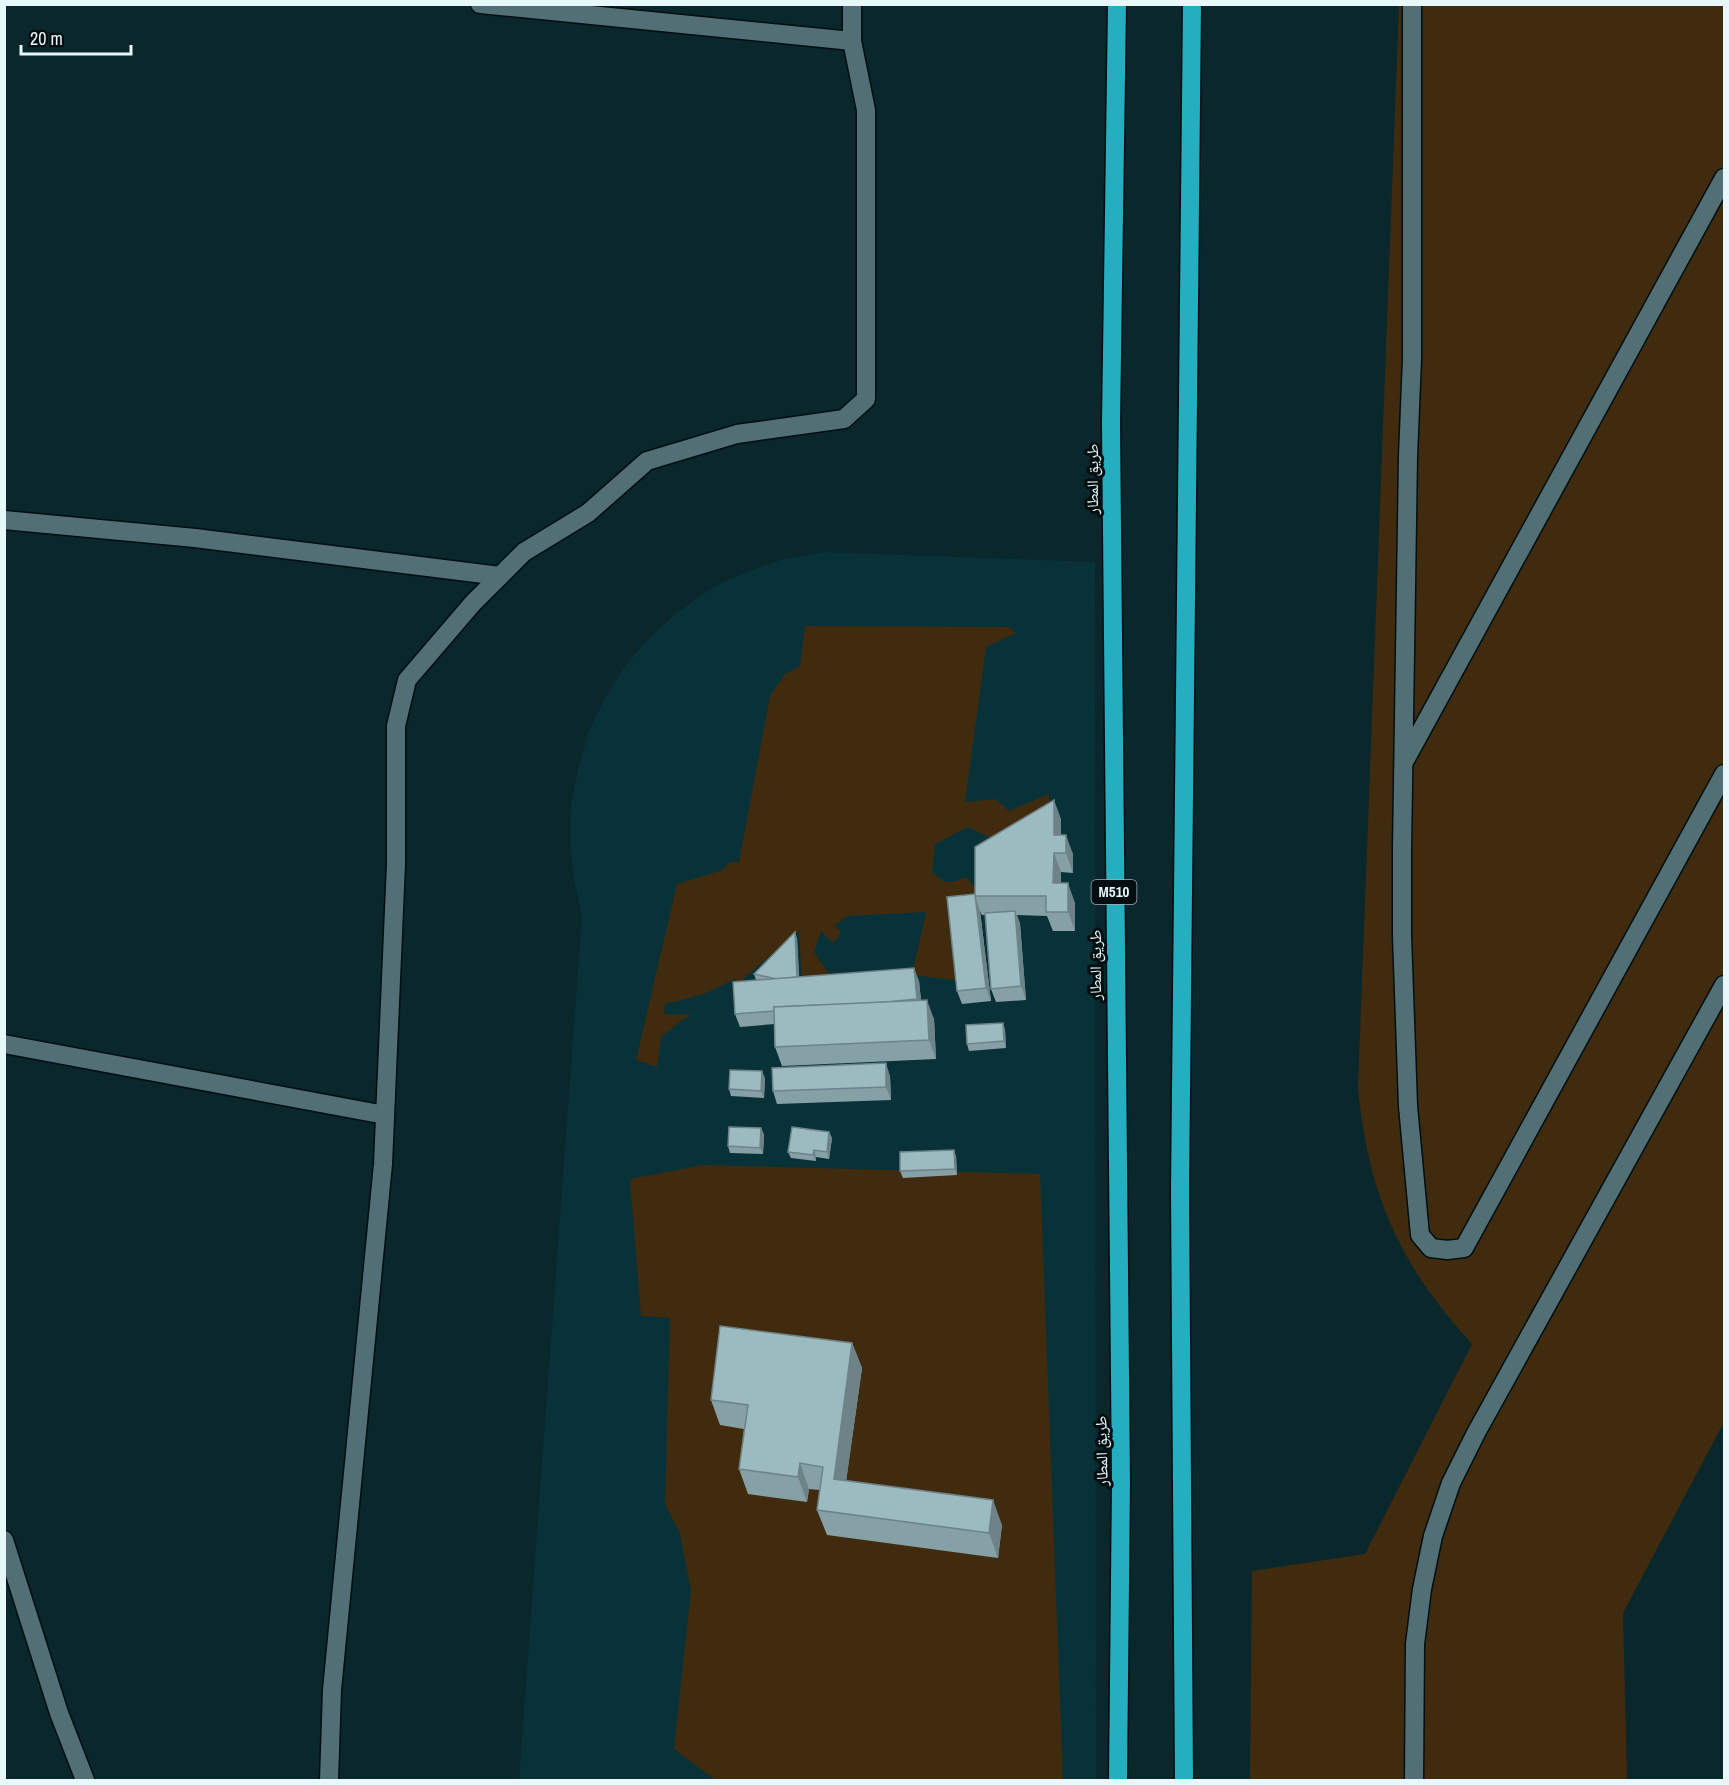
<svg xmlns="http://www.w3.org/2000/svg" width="1729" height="1785" viewBox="0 0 1729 1785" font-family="'Archivo Narrow','Noto Naskh Arabic',sans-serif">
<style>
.built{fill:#083238}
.green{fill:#412b0f}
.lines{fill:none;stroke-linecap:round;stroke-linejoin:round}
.minor-casing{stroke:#000f12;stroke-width:21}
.highway-casing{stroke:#000f12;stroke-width:21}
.minor{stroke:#516f74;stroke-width:18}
.highway{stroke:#25adc0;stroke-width:18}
.wall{fill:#86a1a6}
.shaded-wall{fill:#6d8387}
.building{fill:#9cbbc1;stroke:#6d8387;stroke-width:1.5}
.labels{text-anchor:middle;stroke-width:6;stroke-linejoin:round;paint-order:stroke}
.shield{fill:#040e10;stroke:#a3b1b4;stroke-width:1.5}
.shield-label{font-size:15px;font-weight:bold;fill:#e7f7fa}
.street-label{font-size:16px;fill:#e7f7fa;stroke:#040e10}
</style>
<rect width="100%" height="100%" fill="#0a272c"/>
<polygon class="built" points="824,552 1095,562 1096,1780 519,1780 582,916 574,880 570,843 571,806 578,769 588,734 604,700 624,668 647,640 677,613 710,589 746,572 784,559"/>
<g class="green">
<path d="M 1399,5 L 1724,5 L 1724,1422 L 1623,1613 L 1627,1780 L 1250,1780 L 1252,1571 L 1365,1554 L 1472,1344 C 1399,1264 1368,1194 1358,1087 Z"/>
<path d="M 805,626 L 1009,627 L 1016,633 L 986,647 L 965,802 L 995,799 L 1009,811 L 1049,794 L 1049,811 L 1003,844 L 968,827 L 935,844 L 932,872 C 945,885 950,884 966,877 L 977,890 L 976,905 L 962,904 L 955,980 L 912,975 L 926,912 L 848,916 L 835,925 L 841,933 L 833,943 L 821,931 L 814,952 L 829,974 L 802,982 L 799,931 L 743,979 L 742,991 L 735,979 L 704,994 L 665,1004 L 664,1014 L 692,1015 L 682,1020 L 661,1037 L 657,1067 L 636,1060 L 677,884 L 723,870 L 730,862 L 739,862 L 770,696 L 785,674 L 800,666 Z"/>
<polygon points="703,1165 1040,1174 1063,1780 715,1780 674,1749 691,1590 680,1534 665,1504 670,1318 641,1316 630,1179"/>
</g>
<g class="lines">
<defs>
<g id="minor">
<polyline points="480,4 852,41 852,4"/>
<polyline points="1412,4 1412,359 1408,456 1402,850 1402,935 1408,1106 1420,1235 1431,1248 1447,1250 1464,1248 1724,774"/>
<polyline points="4,520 195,538 500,576"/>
<polyline points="1404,762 1724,178"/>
<polyline points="4,1044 385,1115"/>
<polyline points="4,1540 59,1713 85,1780"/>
<polyline points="329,1780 332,1690 383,1164 396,864 396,726 407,680 473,603 524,552 588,513 647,461 737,434 844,419 866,399 866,110 852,41"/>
<polyline points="1414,1780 1415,1644 1422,1589 1433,1536 1451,1483 1476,1433 1724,985"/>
</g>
<g id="highway">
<polyline points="1117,4 1111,424 1121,1481 1118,1780"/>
<polyline points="1184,1780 1180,1190 1192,4"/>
</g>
</defs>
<use href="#minor" class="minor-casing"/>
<use href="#highway" class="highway-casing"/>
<use href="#minor" class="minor"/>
<use href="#highway" class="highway"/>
</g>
<g class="wall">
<polygon points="1061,819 1061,835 1073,854 1073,873 1061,872 1061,883 1075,903 1075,931 1053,931 1047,916 1017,915 1020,924 1026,1000 996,1002 991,989 985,915 982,915 980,911 991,1001 962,1004 957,991 975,894"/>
<polygon points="797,938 799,977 919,981 921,1000 934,1019 936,1059 782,1066 775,1047 774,1024 740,1027 735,1014 756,980 754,974"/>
<polygon points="1003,1023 1005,1030 1006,1048 969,1051 967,1044"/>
<polygon points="890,1076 891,1100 777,1104 773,1091"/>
<polygon points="765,1078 764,1098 731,1096 729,1089"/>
<polygon points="761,1128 764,1135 763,1154 730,1153 728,1146"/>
<polygon points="829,1132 832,1138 829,1159 816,1157 816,1161 791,1158 788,1152"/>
<polygon points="956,1156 957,1175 903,1178 900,1171"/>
<polygon points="852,1343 862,1368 846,1481 1002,1525 998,1558 827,1535 817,1510 820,1490 809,1489 807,1502 748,1494 739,1469 744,1429 720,1425 711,1400"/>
</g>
<g class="shaded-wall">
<polygon points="1054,800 1061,819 1061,854 1054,835"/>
<polygon points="1066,835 1073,854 1073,873 1066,853"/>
<polygon points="1054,853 1061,872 1060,902 1053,883"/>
<polygon points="1068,883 1075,903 1075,931 1068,912"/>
<polygon points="976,898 980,911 991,1001 986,988"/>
<polygon points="1015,911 1020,924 1026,1000 1021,986"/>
<polygon points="795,932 797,938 800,989 798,983"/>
<polygon points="914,968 919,981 922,1012 917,999"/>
<polygon points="927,1000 934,1019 936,1059 929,1040"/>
<polygon points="1003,1023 1005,1030 1006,1048 1004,1041"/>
<polygon points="886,1063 890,1076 891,1100 886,1087"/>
<polygon points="762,1071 765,1078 764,1098 761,1091"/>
<polygon points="761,1128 764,1135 763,1154 760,1148"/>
<polygon points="829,1132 832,1138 829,1159 827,1152"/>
<polygon points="814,1150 816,1157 816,1161 813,1155"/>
<polygon points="954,1150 956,1156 957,1175 955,1169"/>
<polygon points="852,1343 862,1368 843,1504 834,1479"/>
<polygon points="800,1463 809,1489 807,1502 798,1477"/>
<polygon points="993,1500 1002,1525 998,1558 989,1533"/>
</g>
<g class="building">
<polygon points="1054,800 1054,835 1066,835 1066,853 1054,853 1053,883 1068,883 1068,912 1046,912 1046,896 975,896 975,847"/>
<polygon points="975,894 986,988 957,991 947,897"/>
<polygon points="1015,911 1021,986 991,989 985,913"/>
<polygon points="795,932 797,977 777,979 754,974"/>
<polygon points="914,968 917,999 876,1003 774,1007 774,1011 735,1014 733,982"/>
<polygon points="927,1000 929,1040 775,1047 774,1007"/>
<polygon points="1003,1023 1004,1041 967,1044 966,1025"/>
<polygon points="886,1063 886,1087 773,1091 772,1068"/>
<polygon points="730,1070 762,1071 761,1091 729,1089"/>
<polygon points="729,1127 761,1128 760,1148 728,1146"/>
<polygon points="792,1127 829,1132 827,1152 814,1150 813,1155 788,1152"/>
<polygon points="954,1150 955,1169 900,1171 900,1152"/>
<polygon points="720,1326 852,1343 834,1479 993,1500 989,1533 817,1510 823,1467 800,1463 798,1477 739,1469 748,1405 711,1400"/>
</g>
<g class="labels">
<rect class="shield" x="1091.5" y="880" width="45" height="24" rx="4.5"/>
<g class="shield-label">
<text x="1114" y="897">M510</text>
</g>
<g class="street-label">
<text transform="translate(1092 479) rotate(-90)" y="6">طريق المطار</text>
<text transform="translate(1095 965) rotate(-90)" y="6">طريق المطار</text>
<text transform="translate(1101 1451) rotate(-91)" y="6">طريق المطار</text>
</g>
</g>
<rect width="1729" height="1785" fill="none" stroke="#e7f7fa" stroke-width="12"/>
<path d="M21 45v9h110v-9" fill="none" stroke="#e7f7fa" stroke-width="3"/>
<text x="30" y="45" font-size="18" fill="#e7f7fa" stroke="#040e10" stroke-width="4.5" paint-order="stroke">20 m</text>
</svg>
